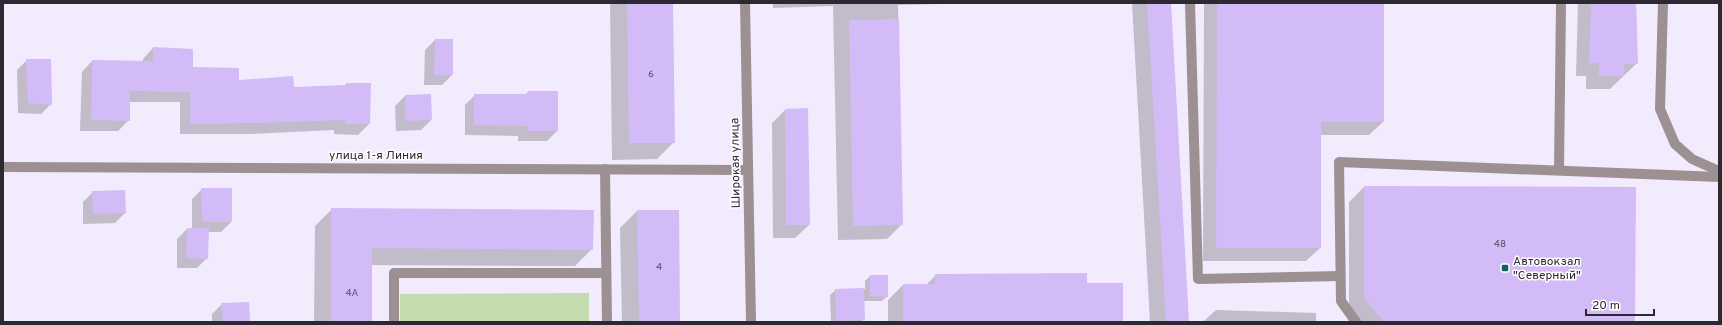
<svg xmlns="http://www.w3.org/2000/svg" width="1722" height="325" viewBox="0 0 1722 325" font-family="Overpass,sans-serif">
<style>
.green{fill:#c4dbad}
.shadow{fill:#0003}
.building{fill:#d2bbf7}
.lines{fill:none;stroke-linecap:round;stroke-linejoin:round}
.minor{stroke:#9c9092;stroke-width:10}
.poi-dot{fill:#106165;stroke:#fff;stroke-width:1.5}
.labels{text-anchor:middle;stroke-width:3;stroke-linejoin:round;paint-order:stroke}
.number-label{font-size:10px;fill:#564e63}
.street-label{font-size:12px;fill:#2d2932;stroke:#fff}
.poi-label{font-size:12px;fill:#2d2932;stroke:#fff;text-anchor:start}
</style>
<rect width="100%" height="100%" fill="#f2eafd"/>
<polygon class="green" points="589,293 589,322 400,322 400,294"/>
<g class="shadow">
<polygon points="610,3 672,3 674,142 657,159 612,160"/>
<polygon points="773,3 979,3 898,5 902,224 887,239 838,240 833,6 773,8"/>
<polygon points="1132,3 1170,3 1188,322 1150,322"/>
<polygon points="1204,3 1383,3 1383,122 1369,135 1320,135 1320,248 1306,261 1203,261"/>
<polygon points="1578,3 1636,3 1637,63 1610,89 1586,89 1586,76 1576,76"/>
<polygon points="435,40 452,40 452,75 442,85 424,85 425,50"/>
<polygon points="153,48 192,68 238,81 293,88 344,86 346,84 370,84 369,124 358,135 334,134 334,130 249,134 180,134 180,102 129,102 129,120 118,131 80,131 82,72 92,61 143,62 143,59"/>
<polygon points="27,60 51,104 41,114 18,113 17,70"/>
<polygon points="528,92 557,131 547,141 518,141 518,136 465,135 465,105 475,95 525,95"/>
<polygon points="430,95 431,120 421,130 396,131 395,106 405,96"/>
<polygon points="785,110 807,110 809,225 795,238 773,238 772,123"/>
<polygon points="1364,187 1634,322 1355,322 1349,315 1349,202"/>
<polygon points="202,189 231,222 221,232 208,232 207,258 197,268 177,268 177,239 187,229 192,229 192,199"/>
<polygon points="93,192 125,213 115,223 83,224 83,202"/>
<polygon points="332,209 592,249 575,266 371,265 371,322 314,322 315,226"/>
<polygon points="637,211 679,322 622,322 620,228"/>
<polygon points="936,275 1086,284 1122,322 888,322 888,300 903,285 926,285"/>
<polygon points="870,276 887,296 882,301 864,301 864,319 862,322 831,322 830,295 836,290 865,289 865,281"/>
<polygon points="222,304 249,322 212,322 212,314"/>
<polygon points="1216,310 1316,313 1316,322 1203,322"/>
</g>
<g class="building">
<polygon points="627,3 673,3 675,143 629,143"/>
<polygon points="1147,3 1171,3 1189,322 1166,322"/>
<polygon points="1217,3 1384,3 1384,122 1321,122 1321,248 1216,248"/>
<polygon points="1591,3 1636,3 1638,64 1624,64 1624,76 1599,76 1599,63 1589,63"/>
<polygon points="899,19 903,225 853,226 849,20"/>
<polygon points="435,39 453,39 453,75 434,75"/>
<polygon points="153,47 193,49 193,67 239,68 239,80 293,76 294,87 346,85 346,83 371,83 370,124 345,124 345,120 261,123 190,124 190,92 130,91 130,121 91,120 92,60 153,61"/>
<polygon points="26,59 51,59 52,105 28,103"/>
<polygon points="528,91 558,91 558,131 527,131 527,126 474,125 474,94 528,94"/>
<polygon points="431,94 432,120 405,121 405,95"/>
<polygon points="808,108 810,225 786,225 785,109"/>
<polygon points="1364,186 1636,187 1635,322 1384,322 1364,299"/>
<polygon points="201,188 232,188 232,222 202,222"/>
<polygon points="125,190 126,213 93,214 92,191"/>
<polygon points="331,208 594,210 593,250 372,248 372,322 331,322"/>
<polygon points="637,210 679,210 680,322 639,322"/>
<polygon points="187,228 209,228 208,259 186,258"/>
<polygon points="1087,273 1087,283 1123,283 1123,322 903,322 903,284 935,284 935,274"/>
<polygon points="870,275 888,275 888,297 870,296"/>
<polygon points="864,288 865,320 836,321 835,289"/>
<polygon points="249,302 250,322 223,322 221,303"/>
</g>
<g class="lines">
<g class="minor">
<polyline points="745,3 751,322"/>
<polyline points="1190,3 1198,279 1340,276"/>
<polyline points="1663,3 1660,109 1675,144 1692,159 1719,171"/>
<polyline points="3,167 748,170"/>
<polyline points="605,169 607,322"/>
<polyline points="1559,170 1561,3"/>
<polyline points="394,322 394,273 605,273"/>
<polyline points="1356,322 1341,301 1339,162 1719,177"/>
</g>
</g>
<rect class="poi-dot" x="1501" y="264" width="8" height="8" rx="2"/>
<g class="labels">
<g class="number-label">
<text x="651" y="77">6</text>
<text x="1500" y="247">48</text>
<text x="659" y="270">4</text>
<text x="352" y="296">4А</text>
</g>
<g class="street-label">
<text x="376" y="159">улица 1-я Линия</text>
<text transform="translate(735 163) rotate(-91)" y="4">Широкая улица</text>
</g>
<g class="poi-label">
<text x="1513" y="265">Автовокзал<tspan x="1513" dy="14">"Северный"</tspan></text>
</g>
</g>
<rect width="1722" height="325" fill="none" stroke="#2d2932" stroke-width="8"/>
<path d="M1586 309v6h68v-6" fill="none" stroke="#2d2932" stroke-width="2"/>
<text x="1592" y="309" font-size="12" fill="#2d2932" stroke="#ffffff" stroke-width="3" paint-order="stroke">20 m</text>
</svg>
